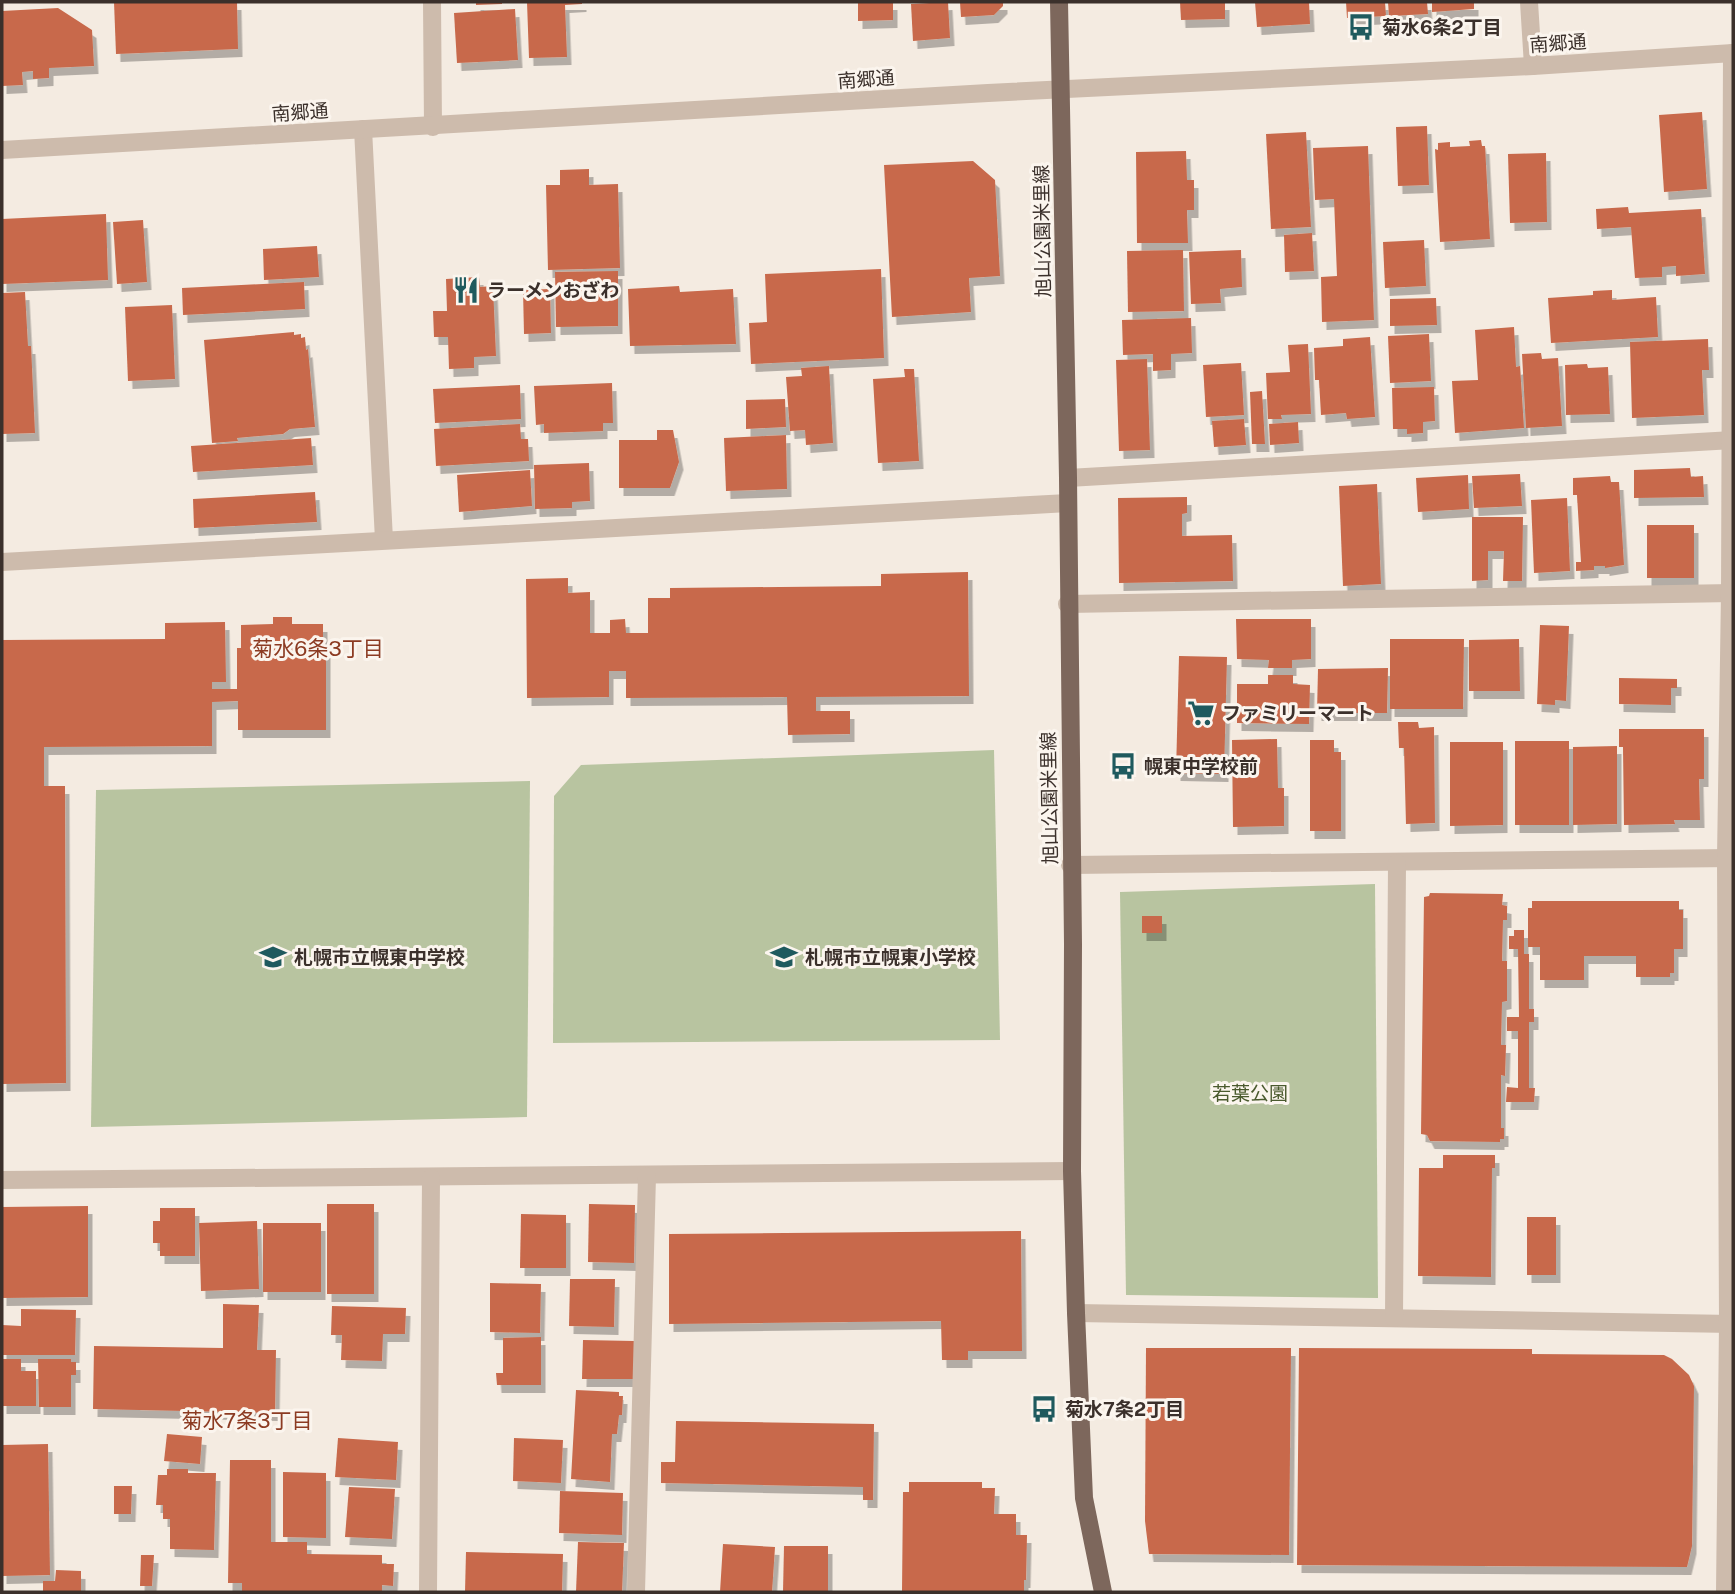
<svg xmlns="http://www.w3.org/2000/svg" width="1735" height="1594" viewBox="0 0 1735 1594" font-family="'Public Sans','Noto Sans JP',sans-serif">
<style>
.green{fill:#b8c4a0}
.building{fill:#c8694b;filter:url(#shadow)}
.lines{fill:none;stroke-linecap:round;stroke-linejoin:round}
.minor{stroke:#cdbbac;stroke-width:18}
.tertiary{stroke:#cdbbac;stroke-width:18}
.primary{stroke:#7d675c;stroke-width:18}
.labels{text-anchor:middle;stroke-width:6;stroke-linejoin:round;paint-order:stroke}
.poi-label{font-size:19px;font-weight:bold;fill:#3b302b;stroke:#fbf5ee;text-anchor:start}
.street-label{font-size:19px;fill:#3b302b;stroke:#fbf5ee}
.park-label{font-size:19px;fill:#4a5a2e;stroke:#fbf5ee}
.neighbourhood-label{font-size:21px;fill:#8c3b22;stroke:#fbf5ee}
</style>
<defs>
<filter id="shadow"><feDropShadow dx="4.5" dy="8" stdDeviation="0" flood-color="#0004"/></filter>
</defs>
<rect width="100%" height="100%" fill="#f4ebe1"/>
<g class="green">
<polygon points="994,750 1000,1040 553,1043 554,796 581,765"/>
<polygon points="530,781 527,1117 91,1127 96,790"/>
<polygon points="1375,884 1378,1298 1126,1295 1120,892"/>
</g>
<g class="building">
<polygon points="114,2 237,2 238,49 116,54"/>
<polygon points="476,2 502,2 502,4 476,5"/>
<polygon points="527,2 582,2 582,4 565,5 567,57 529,58"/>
<polygon points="858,2 893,2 893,20 858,21"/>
<polygon points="948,2 950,38 913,41 911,4"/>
<polygon points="960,2 1003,2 1003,6 994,15 961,17"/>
<polygon points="1180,2 1225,2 1225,19 1181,20"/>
<polygon points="1255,2 1309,2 1310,24 1257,27"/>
<polygon points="1346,2 1385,2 1386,16 1347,18"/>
<polygon points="1388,2 1427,2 1428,14 1389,16"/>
<polygon points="1432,2 1474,2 1474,9 1432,12"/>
<polygon points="58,8 92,30 94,66 49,68 49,78 33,79 33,71 22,72 23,85 2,86 2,11"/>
<polygon points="515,9 518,60 457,63 454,13"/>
<polygon points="1702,112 1707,189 1664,192 1659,115"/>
<polygon points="1427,126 1429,185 1398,186 1396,127"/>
<polygon points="1306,132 1311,227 1271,229 1266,134"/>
<polygon points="1481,140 1482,146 1485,146 1490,239 1440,242 1435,149 1438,150 1438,143 1450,142 1450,147 1470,146 1469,141"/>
<polygon points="1368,146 1374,320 1322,322 1321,277 1337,276 1334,199 1315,200 1313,148"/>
<polygon points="1186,151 1187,180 1194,180 1194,210 1187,210 1188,243 1137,243 1136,152"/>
<polygon points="1546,153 1547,222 1510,223 1508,154"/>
<polygon points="973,161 995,180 1000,276 969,278 971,312 892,317 884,165"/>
<polygon points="589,169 589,185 618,184 620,268 548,270 546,185 560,185 560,170"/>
<polygon points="1628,207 1629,213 1701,209 1705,274 1676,276 1676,266 1662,267 1662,277 1635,278 1631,227 1597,229 1596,209"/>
<polygon points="106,214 108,280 2,284 2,219"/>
<polygon points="143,220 147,282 117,284 113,222"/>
<polygon points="1312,233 1314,271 1285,272 1284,235"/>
<polygon points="1424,240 1426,286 1385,288 1383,242"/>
<polygon points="317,246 319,277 264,280 263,249"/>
<polygon points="1183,250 1184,311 1128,312 1127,251"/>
<polygon points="1241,250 1242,287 1220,289 1221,303 1191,304 1189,252"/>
<polygon points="881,269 884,358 751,364 749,323 767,322 765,274"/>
<polygon points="618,271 618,326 556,327 555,272"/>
<polygon points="479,277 480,287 493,286 496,356 474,357 474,368 449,369 448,337 434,337 433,311 447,311 446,279"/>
<polygon points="304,282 305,309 183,315 182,288"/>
<polygon points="679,286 680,292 733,289 736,344 630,346 628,289"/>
<polygon points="550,289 551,333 524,334 523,290"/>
<polygon points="1612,290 1612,300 1656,297 1658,337 1551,343 1548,298 1593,295 1593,291"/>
<polygon points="25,292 28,346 31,346 35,433 2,434 2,293"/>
<polygon points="1436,298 1437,325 1390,326 1390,299"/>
<polygon points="172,305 175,379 128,381 125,307"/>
<polygon points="1191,318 1192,353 1171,354 1171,370 1153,371 1153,354 1123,355 1122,320"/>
<polygon points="1514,327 1516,367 1520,366 1524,428 1455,433 1452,381 1478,380 1475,330"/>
<polygon points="294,332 294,335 301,334 301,338 305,337 306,350 308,349 315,427 290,429 283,434 237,438 238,441 212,443 204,340"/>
<polygon points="1429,334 1431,381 1390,383 1388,336"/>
<polygon points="1370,337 1375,417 1347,419 1346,413 1321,415 1319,380 1315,380 1314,348 1343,346 1343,339"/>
<polygon points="1708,339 1709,370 1702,370 1704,415 1632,418 1630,342"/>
<polygon points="1308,344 1311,414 1281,415 1282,419 1268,419 1266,373 1290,372 1288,345"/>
<polygon points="1541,353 1542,359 1558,358 1562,426 1526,428 1522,354"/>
<polygon points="1147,359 1150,450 1119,451 1116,360"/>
<polygon points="1241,363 1244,415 1206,417 1203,365"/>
<polygon points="1587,364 1588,368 1608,367 1610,414 1566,415 1565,365"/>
<polygon points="829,366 833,443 806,445 805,430 790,431 786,377 802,376 801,368"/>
<polygon points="904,369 914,369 919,461 878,463 873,379 905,377"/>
<polygon points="612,383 613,423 603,423 603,431 544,433 544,424 536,425 534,386"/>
<polygon points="520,385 521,419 435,423 433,389"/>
<polygon points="1434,387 1435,421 1423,422 1423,433 1407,434 1407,429 1393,429 1392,388"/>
<polygon points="1262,391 1265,444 1252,444 1250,392"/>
<polygon points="785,399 786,427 746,429 746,400"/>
<polygon points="1244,419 1246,445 1214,447 1212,421"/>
<polygon points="1298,422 1299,443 1270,445 1269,424"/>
<polygon points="520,424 521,439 528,439 529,461 436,466 434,429"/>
<polygon points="657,430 673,430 679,462 670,488 619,488 619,440 657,440"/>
<polygon points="786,435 787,489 726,491 724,438"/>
<polygon points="311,438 313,465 193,472 191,446"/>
<polygon points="589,463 590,501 572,502 572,508 535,509 534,465"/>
<polygon points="1690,468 1691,477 1703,476 1704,497 1634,498 1634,470"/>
<polygon points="530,470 532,506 459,512 457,475"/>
<polygon points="1520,474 1522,506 1474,508 1472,476"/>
<polygon points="1468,475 1469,509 1418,512 1416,478"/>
<polygon points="1610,476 1611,482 1619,482 1624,565 1605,568 1605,566 1594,566 1594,570 1576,571 1576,562 1581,562 1577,495 1573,495 1573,478"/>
<polygon points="1377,484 1381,584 1343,586 1339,486"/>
<polygon points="315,492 317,522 194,528 193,499"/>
<polygon points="1187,497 1187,513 1182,514 1182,536 1232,535 1233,581 1119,583 1118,498"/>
<polygon points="1567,498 1570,571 1534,573 1531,500"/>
<polygon points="1472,517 1523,517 1522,581 1503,581 1504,551 1488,551 1488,580 1472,581"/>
<rect x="1647" y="525" width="47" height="53"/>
<polygon points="968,572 969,696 816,697 816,711 850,711 850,734 788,735 787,697 626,698 626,671 609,671 609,697 527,698 526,579 568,578 568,593 590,592 590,633 610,633 610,620 625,619 626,633 648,633 648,598 670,598 670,588 881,586 881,574"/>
<polygon points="273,617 292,617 292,624 323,624 323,648 326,649 326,730 238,730 238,701 212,702 212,746 44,747 44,786 65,786 66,1083 2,1084 2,640 165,639 165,623 225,622 226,682 212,682 212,689 237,689 237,648 241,648 241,625 273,624"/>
<polygon points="1236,619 1311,619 1311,659 1292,660 1292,668 1268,668 1269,660 1237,659"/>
<polygon points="1540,625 1569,626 1566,701 1555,700 1555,705 1537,704"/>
<polygon points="1390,639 1464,639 1463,709 1390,709"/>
<polygon points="1519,639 1520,691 1469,691 1469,640"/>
<polygon points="1179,656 1227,657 1224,774 1176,773"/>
<polygon points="1388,668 1387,713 1317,713 1318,669"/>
<polygon points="1268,675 1293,675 1293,684 1310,685 1309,724 1237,723 1237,684 1268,684"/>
<polygon points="1619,678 1677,679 1677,688 1671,688 1671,705 1619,704"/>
<polygon points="1398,722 1418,722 1419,728 1434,727 1435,823 1406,824 1404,748 1399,748"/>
<polygon points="1619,729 1704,729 1704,779 1699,779 1700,820 1674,820 1675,824 1624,825 1623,747 1619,747"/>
<polygon points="1277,739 1278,788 1284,788 1284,826 1233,827 1232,740"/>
<polygon points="1310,740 1334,740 1334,752 1341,752 1341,831 1310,831"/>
<rect x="1515" y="741" width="54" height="84"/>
<polygon points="1450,742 1503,742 1503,825 1450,826"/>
<polygon points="1617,746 1617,824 1573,825 1573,747"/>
<polygon points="1430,893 1503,894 1502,905 1507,906 1507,920 1503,920 1502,961 1507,961 1507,1001 1502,1002 1501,1045 1506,1045 1505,1076 1501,1075 1501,1128 1504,1128 1504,1139 1500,1139 1500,1142 1430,1141 1427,1135 1421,1134 1424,897 1429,896"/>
<polygon points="1532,901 1679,901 1679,910 1683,910 1683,949 1674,949 1674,973 1670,973 1670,977 1636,977 1636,956 1584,956 1584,980 1540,980 1540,947 1528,947 1528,908 1532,908"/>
<rect x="1142" y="916" width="20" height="17"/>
<polygon points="1514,930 1524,930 1524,954 1529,954 1529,1009 1534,1009 1534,1022 1529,1022 1529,1088 1535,1088 1534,1102 1506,1102 1507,1087 1518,1088 1518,1031 1507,1031 1507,1017 1519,1017 1518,949 1509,949 1509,936 1514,936"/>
<polygon points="1443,1155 1495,1155 1495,1168 1492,1168 1491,1277 1418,1276 1419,1168 1443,1168"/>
<rect x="327" y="1204" width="47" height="90"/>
<polygon points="589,1204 635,1205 634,1263 588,1262"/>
<polygon points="88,1206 88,1297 2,1298 2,1207"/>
<polygon points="160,1208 195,1208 195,1256 160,1256 160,1243 153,1243 153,1221 160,1221"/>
<polygon points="521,1214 566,1215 566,1268 520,1268"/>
<rect x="1527" y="1217" width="29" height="58"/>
<polygon points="257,1221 259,1289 201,1291 199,1223"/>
<rect x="263" y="1223" width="58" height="69"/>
<polygon points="1021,1231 1022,1351 968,1351 968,1360 942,1360 941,1321 669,1324 669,1234"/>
<polygon points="570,1279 615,1279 614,1327 569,1326"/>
<polygon points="490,1283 541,1284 540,1333 490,1332"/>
<polygon points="223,1304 259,1305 257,1350 276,1350 275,1413 93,1409 94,1346 223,1348"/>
<polygon points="332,1306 406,1308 405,1334 383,1334 382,1361 341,1360 342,1335 331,1335"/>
<polygon points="21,1309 76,1310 75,1355 2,1355 2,1325 21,1326"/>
<polygon points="541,1337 541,1385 497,1385 496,1373 503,1373 503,1338"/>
<polygon points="583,1340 634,1341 634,1379 582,1379"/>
<polygon points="1146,1348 1291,1348 1289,1555 1149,1554 1145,1521"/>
<polygon points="1299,1348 1532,1349 1532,1354 1664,1355 1672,1359 1689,1375 1694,1386 1692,1546 1687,1567 1297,1565"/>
<polygon points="2,1359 21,1359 21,1371 36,1371 36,1406 2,1406"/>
<polygon points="38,1359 71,1359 71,1362 76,1362 76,1375 71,1375 71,1407 39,1407"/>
<polygon points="576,1390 619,1392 619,1396 623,1396 622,1415 619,1415 617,1434 612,1434 610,1482 571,1479"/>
<polygon points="676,1421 874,1424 873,1500 863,1500 863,1487 661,1483 661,1462 675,1462"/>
<polygon points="167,1434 202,1437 200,1464 164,1461"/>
<polygon points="338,1438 398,1442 396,1480 335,1477"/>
<polygon points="514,1438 563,1440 561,1483 513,1481"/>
<polygon points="48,1444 50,1575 2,1576 2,1445"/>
<polygon points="230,1460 271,1460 271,1542 307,1542 307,1554 382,1555 382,1564 394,1564 393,1586 382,1585 382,1592 242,1592 242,1583 228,1583"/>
<polygon points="167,1469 188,1469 188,1473 216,1473 214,1550 170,1549 170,1519 163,1519 163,1505 156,1505 158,1475 167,1475"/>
<polygon points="283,1472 326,1473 326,1538 283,1537"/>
<polygon points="909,1482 982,1482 982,1488 995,1488 994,1514 1016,1514 1016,1535 1027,1535 1026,1580 1024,1580 1024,1592 902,1592 903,1492 909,1492"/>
<polygon points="114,1486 132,1486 131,1514 114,1514"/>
<polygon points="349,1487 395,1489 392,1539 345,1537"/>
<polygon points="560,1491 623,1493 622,1535 559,1533"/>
<polygon points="578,1542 624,1543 622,1592 576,1592"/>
<polygon points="723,1544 775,1547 772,1592 720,1592"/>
<polygon points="784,1546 828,1546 828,1592 783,1592"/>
<polygon points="466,1552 563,1554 562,1592 465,1592"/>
<polygon points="141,1555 154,1555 152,1586 140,1586"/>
<polygon points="56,1570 81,1571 81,1592 43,1592 43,1581 55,1581"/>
</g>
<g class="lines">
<g class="minor">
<polyline points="432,2 433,127"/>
<polyline points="1529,2 1533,66"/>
<polyline points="363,129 384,540"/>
<polyline points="1068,478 1733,440"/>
<polyline points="2,562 1068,503"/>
<polyline points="1067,604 1733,593"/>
<polyline points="1070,865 1733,858"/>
<polyline points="2,1180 1072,1171"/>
<polyline points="1076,1313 1733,1324"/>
<polyline points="1394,1318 1397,863"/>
<polyline points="428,1592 431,1178"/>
<polyline points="636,1592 647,1176"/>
<polyline points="1725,1592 1728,1324 1726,858 1730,593 1732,53"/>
</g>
<polyline class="tertiary" points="2,150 988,93 1533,66 1733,53"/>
<polyline class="primary" points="1059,2 1068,478 1073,944 1072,1171 1076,1313 1084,1498 1103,1592"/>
</g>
<defs>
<symbol id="bus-bare" viewBox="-9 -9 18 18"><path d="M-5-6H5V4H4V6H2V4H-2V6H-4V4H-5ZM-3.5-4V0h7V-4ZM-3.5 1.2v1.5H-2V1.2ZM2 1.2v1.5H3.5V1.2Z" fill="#1f5a5e" stroke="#fbf5ee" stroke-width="2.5" paint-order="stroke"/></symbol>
<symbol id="restaurant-bare" viewBox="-9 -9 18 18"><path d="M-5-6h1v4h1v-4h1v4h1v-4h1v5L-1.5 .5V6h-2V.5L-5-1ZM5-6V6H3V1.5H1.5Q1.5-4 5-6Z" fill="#1f5a5e" stroke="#fbf5ee" stroke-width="2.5" paint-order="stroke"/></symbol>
<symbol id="supermarket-bare" viewBox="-9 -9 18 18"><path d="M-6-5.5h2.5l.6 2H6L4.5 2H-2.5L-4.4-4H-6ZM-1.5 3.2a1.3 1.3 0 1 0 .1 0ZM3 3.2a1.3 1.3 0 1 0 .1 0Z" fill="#1f5a5e" stroke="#fbf5ee" stroke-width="2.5" paint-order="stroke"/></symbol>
<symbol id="school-bare" viewBox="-9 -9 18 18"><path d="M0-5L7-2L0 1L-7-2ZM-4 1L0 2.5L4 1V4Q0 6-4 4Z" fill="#1f5a5e" stroke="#fbf5ee" stroke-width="2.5" paint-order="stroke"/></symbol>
</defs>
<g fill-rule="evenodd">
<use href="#bus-bare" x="1342" y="8" width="38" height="38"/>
<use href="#restaurant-bare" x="447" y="271" width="38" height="38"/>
<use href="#supermarket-bare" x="1182" y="694" width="38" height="38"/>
<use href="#bus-bare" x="1104" y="747" width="38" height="38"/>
<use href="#school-bare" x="254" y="938" width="38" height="38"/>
<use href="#school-bare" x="765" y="938" width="38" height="38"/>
<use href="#bus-bare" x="1025" y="1390" width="38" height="38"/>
</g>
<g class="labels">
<g class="poi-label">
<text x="1382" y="34">菊水6条2丁目</text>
<text x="487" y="297">ラーメンおざわ</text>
<text x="1222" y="720">ファミリーマート</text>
<text x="1144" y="773">幌東中学校前</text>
<text x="294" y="964">札幌市立幌東中学校</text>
<text x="805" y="964">札幌市立幌東小学校</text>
<text x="1065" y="1416">菊水7条2丁目</text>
</g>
<g class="street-label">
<text transform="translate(1558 43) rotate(-4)" y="7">南郷通</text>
<text transform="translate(866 79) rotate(-4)" y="7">南郷通</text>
<text transform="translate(300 112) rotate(-4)" y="7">南郷通</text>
<text transform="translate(1042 231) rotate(-91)" y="7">旭山公園米里線</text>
<text transform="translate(1049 798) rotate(-91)" y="7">旭山公園米里線</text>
</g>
<g class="park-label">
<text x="1250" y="1100">若葉公園</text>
</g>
<g class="neighbourhood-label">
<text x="318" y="656">菊水6条3丁目</text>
<text x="247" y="1428">菊水7条3丁目</text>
</g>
</g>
<rect width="1735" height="1594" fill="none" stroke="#3b302b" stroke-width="7"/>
</svg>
